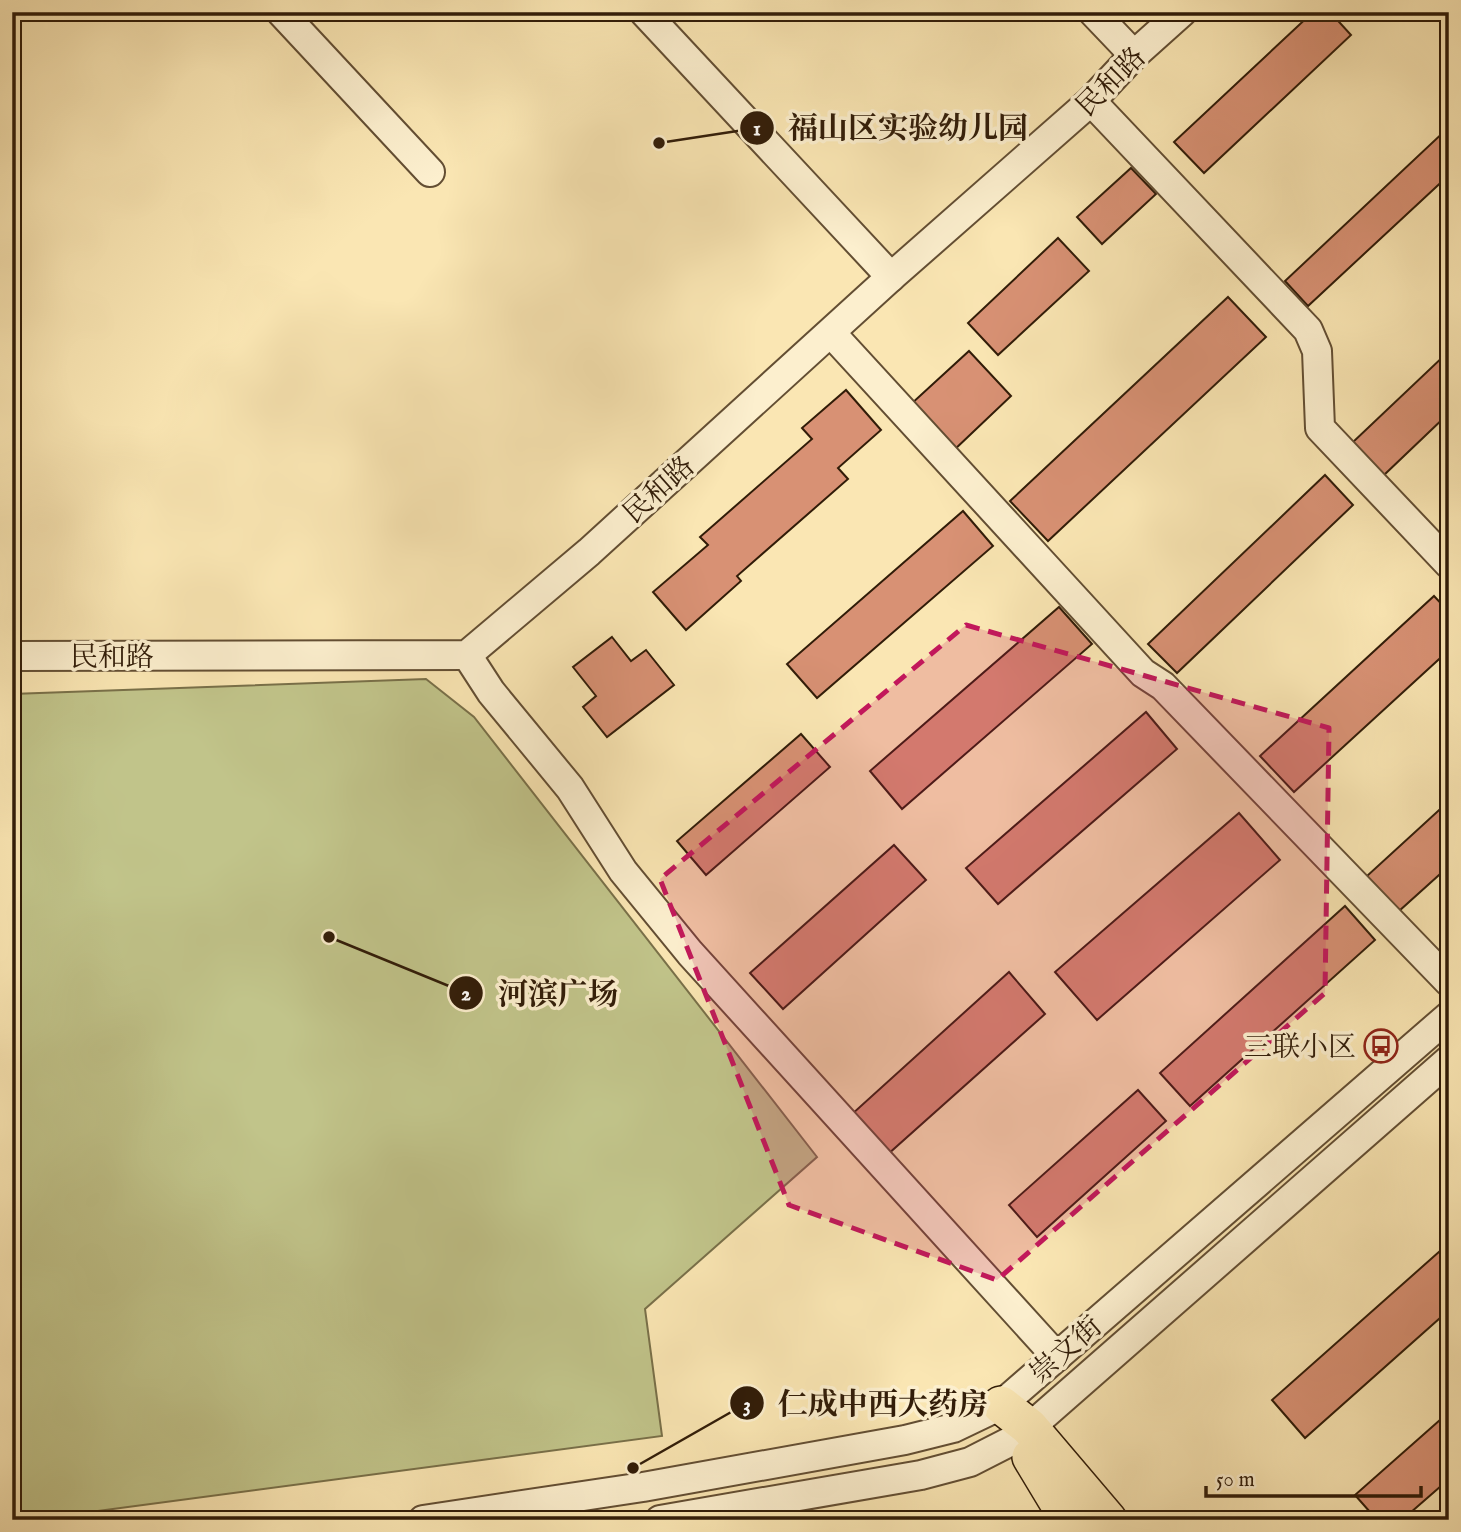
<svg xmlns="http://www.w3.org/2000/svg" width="1461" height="1532" viewBox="0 0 1461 1532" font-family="'IM FELL English','Noto Serif SC',serif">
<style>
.green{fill:#c1c48a;stroke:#797049;stroke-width:2}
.building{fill:#d89174;stroke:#311c08;stroke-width:2}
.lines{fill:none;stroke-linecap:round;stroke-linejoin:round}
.minor-casing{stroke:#634e33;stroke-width:32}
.major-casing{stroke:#311c08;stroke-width:40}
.minor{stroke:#fcefce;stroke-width:28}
.major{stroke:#fae6b3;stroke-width:37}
.marked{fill:#c2185b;fill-opacity:0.2;stroke:#c2185b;stroke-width:5;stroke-dasharray:14 9;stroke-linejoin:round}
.labels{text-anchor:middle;stroke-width:7;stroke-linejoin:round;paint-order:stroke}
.street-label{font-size:28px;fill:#311c08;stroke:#fcefce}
.poi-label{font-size:28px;fill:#311c08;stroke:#fcefce;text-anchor:end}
.leader{fill:none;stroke:#311c08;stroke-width:2.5}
.callout-dot{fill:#311c08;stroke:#fcefce;stroke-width:2.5}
.mark-label{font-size:21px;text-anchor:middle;font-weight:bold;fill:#fff}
.callout-label{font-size:30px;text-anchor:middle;font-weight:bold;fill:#311c08;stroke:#fcefce;stroke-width:7;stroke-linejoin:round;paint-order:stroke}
</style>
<rect width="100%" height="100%" fill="#fae6b3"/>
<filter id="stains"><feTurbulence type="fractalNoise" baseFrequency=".00286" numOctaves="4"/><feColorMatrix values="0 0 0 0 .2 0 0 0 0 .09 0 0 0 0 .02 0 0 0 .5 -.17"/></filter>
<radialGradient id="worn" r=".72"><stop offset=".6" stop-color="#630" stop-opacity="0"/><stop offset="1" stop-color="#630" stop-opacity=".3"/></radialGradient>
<polygon class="green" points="426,679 474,717 817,1157 645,1309 662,1436 30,1520 12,1520 12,694"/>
<g class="building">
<polygon points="1313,12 1330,12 1351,35 1204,173 1174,142"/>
<polygon points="1449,127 1449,175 1308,306 1285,281"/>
<polygon points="1131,168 1156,194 1102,244 1077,217"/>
<polygon points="1058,238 1089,271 998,355 968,323"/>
<polygon points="1228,297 1266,337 1048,541 1010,501"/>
<polygon points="969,351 1011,396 953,451 910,405"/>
<polygon points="1449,351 1449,413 1384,475 1352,443"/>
<polygon points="846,390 881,430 838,468 848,479 737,576 741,581 686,630 653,592 708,545 700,537 812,439 802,428"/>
<polygon points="1325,475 1353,505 1177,673 1148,644"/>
<polygon points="963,511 993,546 817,698 787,664"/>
<polygon points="1434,596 1449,612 1449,650 1294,792 1260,756"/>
<polygon points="1059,607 1092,644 902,809 870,771"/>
<polygon points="612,637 631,661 646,650 674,685 607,737 583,707 596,696 573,667"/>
<polygon points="1146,712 1177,749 998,904 966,868"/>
<polygon points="801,734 830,767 706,875 677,841"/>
<polygon points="1449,801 1449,866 1399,911 1367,876"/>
<polygon points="1239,813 1280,860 1097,1020 1055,972"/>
<polygon points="894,845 926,880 783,1009 750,973"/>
<polygon points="1345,906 1375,940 1190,1106 1160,1073"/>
<polygon points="1009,972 1045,1014 887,1155 851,1115"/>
<polygon points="1138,1090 1166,1121 1037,1237 1009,1205"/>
<polygon points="1449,1243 1449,1310 1305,1438 1272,1400"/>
<polygon points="1449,1412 1449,1479 1402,1520 1377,1520 1355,1495"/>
</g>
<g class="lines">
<defs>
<g id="minor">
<polyline points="281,12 430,172"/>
<polyline points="644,12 891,277"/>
<polyline points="1093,12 1134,55"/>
<polyline points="1091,101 1308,330 1317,351 1320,428 1449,564"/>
<polyline points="832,334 1143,673 1163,686 1449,982"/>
<polyline points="467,655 491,692 570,788 623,871 690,953 1057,1357"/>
<polyline points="12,656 467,655 589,552 891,277 1091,101 1134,55 1182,12"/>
<polyline points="423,1520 643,1487 905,1440 953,1428 1001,1405 1449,1016"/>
<polyline points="660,1520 921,1475 970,1462 1019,1437 1449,1060"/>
</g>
<g id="major">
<polyline points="1001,1405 1029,1427 1108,1520"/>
<polyline points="1031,1457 1069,1520"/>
</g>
</defs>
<use href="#minor" class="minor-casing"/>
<use href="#major" class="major-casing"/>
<use href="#minor" class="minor"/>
<use href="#major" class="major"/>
</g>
<path class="marked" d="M 966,625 L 1329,728 L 1325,993 L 997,1280 L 789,1205 L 660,879 Z"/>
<defs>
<symbol id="bus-ring" viewBox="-11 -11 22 22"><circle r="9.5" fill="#fcefce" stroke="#8f2418" stroke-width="1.5"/><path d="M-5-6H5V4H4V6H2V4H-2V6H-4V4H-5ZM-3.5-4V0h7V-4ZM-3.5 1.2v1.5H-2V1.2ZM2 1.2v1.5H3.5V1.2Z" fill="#8f2418"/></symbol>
</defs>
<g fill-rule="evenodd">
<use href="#bus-ring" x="1362" y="1027" width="38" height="38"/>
</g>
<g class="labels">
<g class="street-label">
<text transform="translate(1110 81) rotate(-45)" y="10">民和路</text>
<text transform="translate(658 489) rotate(-42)" y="10">民和路</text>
<text x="112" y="666">民和路</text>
<text transform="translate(1065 1349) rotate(-41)" y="10">崇文街</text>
</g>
<g class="poi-label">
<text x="1356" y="1056">三联小区</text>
</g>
</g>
<path class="leader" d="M659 143L757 128M329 937L466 993M633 1468L747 1403"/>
<g class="callout-dot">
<circle cx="659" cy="143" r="7"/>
<circle cx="329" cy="937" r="7"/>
<circle cx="633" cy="1468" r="7"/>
<circle cx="757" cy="128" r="18"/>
<circle cx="466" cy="993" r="18"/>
<circle cx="747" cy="1403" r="18"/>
</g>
<g class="mark-label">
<text x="757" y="135">1</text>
<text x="466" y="1000">2</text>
<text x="747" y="1411">3</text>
</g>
<g class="callout-label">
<text x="908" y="138">福山区实验幼儿园</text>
<text x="558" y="1004">河滨广场</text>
<text x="883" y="1414">仁成中西大药房</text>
</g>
<rect width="1461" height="1532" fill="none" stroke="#fae6b3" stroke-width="42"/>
<rect x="14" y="14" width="1433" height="1504" fill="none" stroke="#311c08" stroke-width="3.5"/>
<rect x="21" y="21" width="1419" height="1490" fill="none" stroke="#311c08" stroke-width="2"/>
<path d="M1206 1486v10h215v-10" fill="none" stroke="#311c08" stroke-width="3.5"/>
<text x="1216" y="1486" font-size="21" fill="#311c08" stroke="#fcefce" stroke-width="5" paint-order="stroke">50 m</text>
<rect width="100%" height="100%" filter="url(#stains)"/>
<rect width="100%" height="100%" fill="url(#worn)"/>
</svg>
